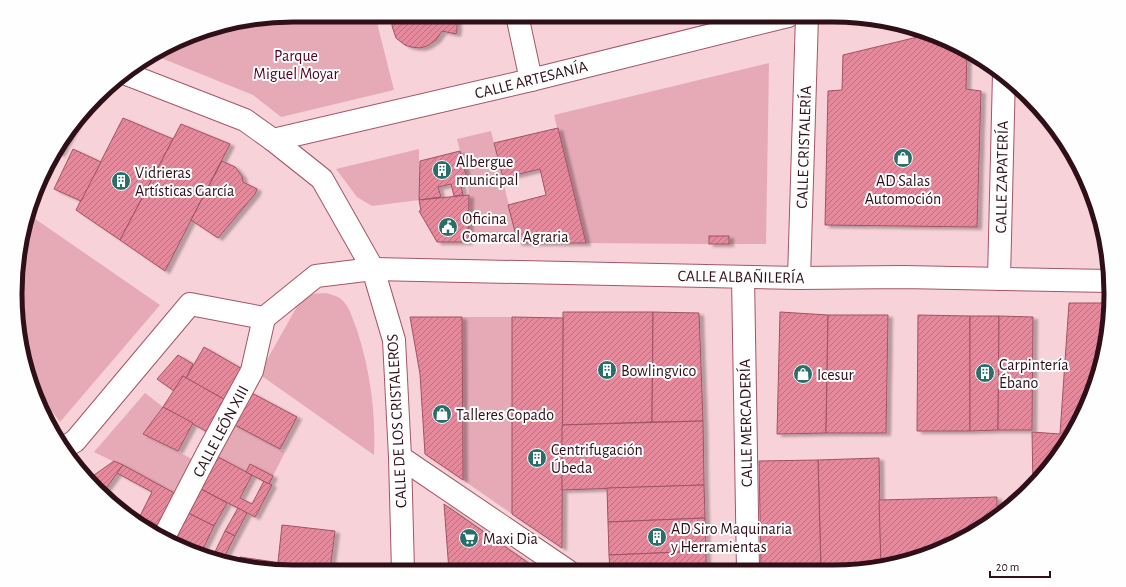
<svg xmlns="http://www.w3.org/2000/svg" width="1126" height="587" viewBox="0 0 1126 587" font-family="'Alegreya Sans',sans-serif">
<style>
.green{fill:#e5aab5}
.building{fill:url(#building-hatch);stroke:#a15265;filter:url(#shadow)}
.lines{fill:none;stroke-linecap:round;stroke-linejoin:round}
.minor-casing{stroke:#a45668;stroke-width:24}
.minor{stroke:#fff;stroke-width:22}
.labels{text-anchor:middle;stroke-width:4;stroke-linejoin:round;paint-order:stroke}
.park-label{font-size:16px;fill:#502;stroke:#fefefe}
.street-label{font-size:16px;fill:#2f1018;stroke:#fefefe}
.poi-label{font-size:16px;fill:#2f1018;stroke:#fefefe;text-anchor:start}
.rim{fill:none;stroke:#2f1018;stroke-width:5}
</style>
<defs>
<pattern id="building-hatch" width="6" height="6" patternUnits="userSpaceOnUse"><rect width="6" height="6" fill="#e5899d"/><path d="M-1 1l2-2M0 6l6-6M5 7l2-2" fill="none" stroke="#ba6f7f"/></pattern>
<filter id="shadow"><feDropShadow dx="4.5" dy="2.5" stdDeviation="1" flood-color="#0004"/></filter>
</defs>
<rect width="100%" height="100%" fill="#f7d2d8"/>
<g class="green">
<polygon points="294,15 375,15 394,90 281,117 253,95 156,56 204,30"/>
<polygon points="769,63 766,244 729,244 728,236 709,236 709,244 586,243 554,115"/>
<polygon points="491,131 518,243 468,242 469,195 467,179 457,139"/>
<polygon points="419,149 419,200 372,206 357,197 336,169"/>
<polygon points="28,214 160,305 60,422 33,386 16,312 24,222"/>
<path d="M 326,293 C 333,295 339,296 344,302 C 351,310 353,321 357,330 C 370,370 376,413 374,455 L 259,374 L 299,303 L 311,294 Z"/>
<polygon points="462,317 512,317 512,514 463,480"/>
<polygon points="145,393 163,407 143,434 194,460 176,494 121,465 94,452"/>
<polygon points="233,424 285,452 269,484 216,456"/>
</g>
<g class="building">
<polygon points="393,15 457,15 457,30 456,34 442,31 436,40 427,46 420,48 411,47 405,45 396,38 392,26"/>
<polygon points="930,34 956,44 967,51 966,89 981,91 977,227 825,225 828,91 842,90 843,55"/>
<polygon points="123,118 173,139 120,240 76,210"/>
<polygon points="76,124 60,154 56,152 62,139"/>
<polygon points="181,124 230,144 165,271 120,240"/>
<polygon points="558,128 586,243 518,243 508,205 546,195 540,169 503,178 494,143"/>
<polygon points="73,149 101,162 81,201 54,189"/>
<polygon points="460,151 467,179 460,180 463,195 454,196 451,184 438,187 441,197 419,200 420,161"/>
<polygon points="222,161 235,167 242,176 243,182 257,189 255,194 218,238 191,220"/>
<polygon points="469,195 468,242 437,242 419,211 421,211 419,200"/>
<rect x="709" y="236" width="20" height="8"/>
<polygon points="1069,303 1110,303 1110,312 1101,366 1082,417 1042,477 1033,486 1032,432 1060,434"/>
<polygon points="563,312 653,312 652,422 562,425"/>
<polygon points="653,312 699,313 703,421 652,422"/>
<polygon points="780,312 828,315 826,433 777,434"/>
<polygon points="828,315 888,315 886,433 826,433"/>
<polygon points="918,315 970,316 970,431 917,431"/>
<polygon points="970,316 999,316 998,430 970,431"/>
<polygon points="999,316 1033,317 1032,430 998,430"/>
<polygon points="410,317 462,317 463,480 425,454 420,374"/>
<polygon points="512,317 563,318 562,548 512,514"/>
<polygon points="204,347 244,370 227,401 186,378"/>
<polygon points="178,355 193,364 186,378 183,376 174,391 157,379"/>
<polygon points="183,376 227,401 209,433 163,407"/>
<polygon points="250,392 297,417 280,449 233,424"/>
<polygon points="163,407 193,423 178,451 143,434"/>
<polygon points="703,421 704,485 562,490 562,425"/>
<polygon points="216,456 252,475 240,498 252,504 264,481 272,485 255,517 199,488"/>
<polygon points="879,458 881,566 869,570 821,570 818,460"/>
<polygon points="818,460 821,570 761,570 759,461"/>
<polygon points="114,461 123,465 102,494 87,480"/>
<polygon points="250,464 273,476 269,484 246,472"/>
<polygon points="123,465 176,494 159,526 140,516 152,492 117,473"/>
<polygon points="704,485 705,518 608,522 607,488"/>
<polygon points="199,488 227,503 214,526 186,512"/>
<polygon points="997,497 997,517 939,551 881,566 879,500"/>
<polygon points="110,501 140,516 137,522 124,514"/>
<polygon points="444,504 540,571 449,571"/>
<polygon points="238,508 247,513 235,536 225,531"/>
<polygon points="186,512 214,526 202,551 174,536"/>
<polygon points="705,518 706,551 609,555 608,522"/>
<polygon points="282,525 335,531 330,570 340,571 323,571 323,569 278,562"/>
<polygon points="225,531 235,536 222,561 213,556"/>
<polygon points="174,536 202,551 200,554 170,543"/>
<polygon points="706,551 706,570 610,570 609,555"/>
<polygon points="240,557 323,569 323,571 276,571 240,566"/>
</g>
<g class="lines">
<defs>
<g id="minor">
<polyline points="517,15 531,80"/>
<polyline points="124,73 245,120 273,140 322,179 373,269 394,340 400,457 403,571"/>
<polyline points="273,140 531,80 788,16"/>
<polyline points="743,277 748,570"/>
<polyline points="799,278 807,16"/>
<polyline points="999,279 1004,74"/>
<polyline points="65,447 75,441 190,304 264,318 316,276 373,269 799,278 903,277 1109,281"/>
<polyline points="400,457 568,571"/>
<polyline points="163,539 208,452 252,371 264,318"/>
</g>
</defs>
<use href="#minor" class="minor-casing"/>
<use href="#minor" class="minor"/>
</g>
<defs>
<symbol id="shop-disc" viewBox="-11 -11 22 22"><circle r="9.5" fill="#276f68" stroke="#fefefe"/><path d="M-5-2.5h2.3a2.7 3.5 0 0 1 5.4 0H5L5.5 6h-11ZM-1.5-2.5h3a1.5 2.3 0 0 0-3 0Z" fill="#fff"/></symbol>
<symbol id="building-disc" viewBox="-11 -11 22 22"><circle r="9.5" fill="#276f68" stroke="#fefefe"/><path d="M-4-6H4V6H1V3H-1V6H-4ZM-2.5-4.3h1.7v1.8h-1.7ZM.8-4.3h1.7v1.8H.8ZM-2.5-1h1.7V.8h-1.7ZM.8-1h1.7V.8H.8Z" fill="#fff"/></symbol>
<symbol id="civic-disc" viewBox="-11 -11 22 22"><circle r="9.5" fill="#276f68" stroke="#fefefe"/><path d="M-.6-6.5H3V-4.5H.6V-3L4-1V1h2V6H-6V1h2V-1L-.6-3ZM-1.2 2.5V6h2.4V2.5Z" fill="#fff"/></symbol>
<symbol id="supermarket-disc" viewBox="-11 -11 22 22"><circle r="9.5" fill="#276f68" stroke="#fefefe"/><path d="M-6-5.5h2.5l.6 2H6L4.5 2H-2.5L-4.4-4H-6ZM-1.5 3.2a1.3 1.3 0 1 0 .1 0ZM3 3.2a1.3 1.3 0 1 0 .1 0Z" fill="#fff"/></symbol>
</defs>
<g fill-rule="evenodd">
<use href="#shop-disc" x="892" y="147" width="22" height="22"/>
<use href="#building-disc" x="431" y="159" width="22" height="22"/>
<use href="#building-disc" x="110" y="170" width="22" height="22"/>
<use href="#civic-disc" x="437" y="216" width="22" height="22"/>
<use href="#building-disc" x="596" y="359" width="22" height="22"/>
<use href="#building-disc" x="974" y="362" width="22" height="22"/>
<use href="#shop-disc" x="792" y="363" width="22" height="22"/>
<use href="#shop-disc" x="431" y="403" width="22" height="22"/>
<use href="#building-disc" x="526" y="447" width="22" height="22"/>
<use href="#building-disc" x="646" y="526" width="22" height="22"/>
<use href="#supermarket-disc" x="458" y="527" width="22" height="22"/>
</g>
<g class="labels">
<g class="park-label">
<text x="296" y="61">Parque<tspan x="296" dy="18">Miguel Moyar</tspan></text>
</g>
<g class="street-label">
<text transform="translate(531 79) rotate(-14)" y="6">CALLE ARTESANÍA</text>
<text transform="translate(803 147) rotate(-88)" y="6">CALLE CRISTALERÍA</text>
<text transform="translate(1001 177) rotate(-89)" y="6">CALLE ZAPATERÍA</text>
<text transform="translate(741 276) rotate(1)" y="6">CALLE ALBAÑILERÍA</text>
<text transform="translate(396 421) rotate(-93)" y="6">CALLE DE LOS CRISTALEROS</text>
<text transform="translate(745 423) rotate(-91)" y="6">CALLE MERCADERÍA</text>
<text transform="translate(220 431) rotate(-62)" y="6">CALLE LEÓN XIII</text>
</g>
<g class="poi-label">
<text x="456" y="167">Albergue<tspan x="456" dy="18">municipal</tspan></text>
<text x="135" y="178">Vidrieras<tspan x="135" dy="18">Artísticas García</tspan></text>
<text x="903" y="186" text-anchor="middle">AD Salas<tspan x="903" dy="18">Automoción</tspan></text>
<text x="462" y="224">Oficina<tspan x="462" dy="18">Comarcal Agraria</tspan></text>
<text x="999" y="370">Carpintería<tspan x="999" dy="18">Ébano</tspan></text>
<text x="621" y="376">Bowlingvico</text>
<text x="817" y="380">Icesur</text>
<text x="456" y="420">Talleres Copado</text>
<text x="551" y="455">Centrifugación<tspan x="551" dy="18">Úbeda</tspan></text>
<text x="671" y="534">AD Siro Maquinaria<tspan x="671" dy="18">y Herramientas</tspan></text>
<text x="483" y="544">Maxi Dia</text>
</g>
</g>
<path d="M0 0H1126V587H0ZM293 22H833A271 271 0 0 1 1104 293V294A271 271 0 0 1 833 565H293A271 271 0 0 1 22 294V293A271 271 0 0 1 293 22Z" fill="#fefefe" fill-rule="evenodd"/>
<path class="rim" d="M293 22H833A271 271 0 0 1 1104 293V294A271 271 0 0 1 833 565H293A271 271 0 0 1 22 294V293A271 271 0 0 1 293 22Z"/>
<path d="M990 571v6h60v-6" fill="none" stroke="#2f1018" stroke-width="2"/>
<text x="996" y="571" font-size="12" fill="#2f1018" stroke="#fefefe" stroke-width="3" paint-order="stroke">20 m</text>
</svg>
